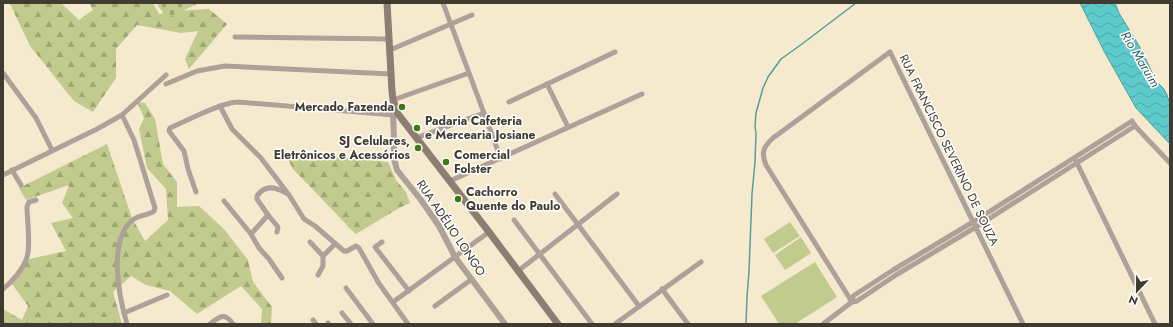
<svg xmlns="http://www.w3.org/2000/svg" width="1173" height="327" viewBox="0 0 1173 327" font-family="Jost,sans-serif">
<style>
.forest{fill:url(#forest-firs)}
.cemetery{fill:url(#cemetery-stones)}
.pitch{fill:#c1cb8d}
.water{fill:url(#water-waves);stroke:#549f9d}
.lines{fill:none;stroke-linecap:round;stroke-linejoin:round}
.stream{stroke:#549f9d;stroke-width:1.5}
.minor{stroke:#ada199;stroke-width:5}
.tertiary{stroke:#ada199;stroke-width:6}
.secondary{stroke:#8e7d72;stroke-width:7}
.poi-dot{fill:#3e7911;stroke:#fff;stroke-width:1.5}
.labels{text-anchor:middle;stroke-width:3;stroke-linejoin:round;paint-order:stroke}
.poi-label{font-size:12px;font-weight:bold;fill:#403b30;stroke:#fff;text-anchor:start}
.street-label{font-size:12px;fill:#403b30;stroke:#fff}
.water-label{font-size:13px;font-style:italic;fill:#2f5f60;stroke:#fff}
</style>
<defs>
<pattern id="forest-firs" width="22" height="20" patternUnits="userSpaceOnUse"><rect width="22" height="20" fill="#c1cb8d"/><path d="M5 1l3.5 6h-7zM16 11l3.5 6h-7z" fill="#9ea674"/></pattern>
<pattern id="cemetery-stones" width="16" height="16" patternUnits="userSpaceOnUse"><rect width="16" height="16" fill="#c1cb8d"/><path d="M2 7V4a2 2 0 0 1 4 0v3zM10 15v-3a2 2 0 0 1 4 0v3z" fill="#9ea674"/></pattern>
<pattern id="water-waves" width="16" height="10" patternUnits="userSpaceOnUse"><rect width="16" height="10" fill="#5dcacc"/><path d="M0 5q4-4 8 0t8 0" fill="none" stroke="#4ea5a6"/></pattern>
</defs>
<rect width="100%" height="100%" fill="#f6eace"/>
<g class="forest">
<polygon points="13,3 61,3 79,20 93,10 89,3 153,3 159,14 175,11 209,9 227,24 189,69 185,59 198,31 181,33 137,25 116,49 116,78 93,112 74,101 30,46 10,4"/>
<polygon points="137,102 145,103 155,119 163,164 177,182 177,207 199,206 224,229 248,260 253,282 272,307 271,324 261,324 262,309 241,286 197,314 170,291 146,285 131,276 113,292 122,324 3,324 3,309 22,320 28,306 12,284 29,259 66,251 51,223 73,218 62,203 69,185 26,200 19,188 107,144 132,218 145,241 168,220 166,189 147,168 139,129 144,118"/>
<polygon points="284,152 388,162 396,180 406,192 410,203 399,208 356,234 349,228 345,223 293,169"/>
</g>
<polygon class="cemetery" points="156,3 198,3 195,5 167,18"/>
<g class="pitch">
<polygon points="790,222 800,236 773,253 764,239"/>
<polygon points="801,237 811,253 785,270 775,255"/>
<polygon points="815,262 837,297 795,324 779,324 761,296"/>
</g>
<polygon class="water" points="1080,3 1115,3 1119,13 1141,49 1156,81 1164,89 1167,95 1170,104 1170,144 1136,108 1105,53"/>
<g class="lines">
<polyline class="stream" points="746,324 747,297 749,271 752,194 755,162 756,134 755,126 756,113 763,88 768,77 781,59 802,44 856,3"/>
<g class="minor">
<polyline points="443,3 501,159"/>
<polyline points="235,37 389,39"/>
<polyline points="390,50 472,15"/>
<polyline points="3,73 36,118 52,150"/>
<polyline points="166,84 197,71 225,66 391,74"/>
<polyline points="547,84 568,127"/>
<polyline points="393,100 469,73"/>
<polyline points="509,102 615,52"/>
<polyline points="220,106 232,129 261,158 289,195 304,219 315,226 344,251 347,251 356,246 359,248 378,282 408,324"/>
<path d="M 122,115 L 134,140 L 155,208 L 154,211 C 149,215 140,215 134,219 C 107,238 119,297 127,324"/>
<polyline points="416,138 484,113"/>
<polyline points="1076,161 1155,324"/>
<polyline points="12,170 21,185"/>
<polyline points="3,175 97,129 122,115 166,75"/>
<polyline points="450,181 642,94"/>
<path d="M 196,192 L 188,169 L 184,151 L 169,131 L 170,128 C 186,121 222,102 238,102 L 393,115"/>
<polyline points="555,194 639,306"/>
<polyline points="224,201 251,234 259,248 269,259 282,278"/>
<polyline points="268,215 278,227 277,232"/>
<polyline points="514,220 592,324"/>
<path d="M 251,234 L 268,215 L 257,199 L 257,196 C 265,184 276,187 286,193"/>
<polyline points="310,242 323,256"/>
<polyline points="382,242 375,247 409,291"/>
<polyline points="518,271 617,194"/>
<polyline points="318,275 323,266 323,256 335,244"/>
<polyline points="346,288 373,324"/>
<path d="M 3,289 C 12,282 24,268 27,257 C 31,244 27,220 27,207 L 29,202 L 36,200"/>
<polyline points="662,289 688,324"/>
<polyline points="393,302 489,232"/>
<path d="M 852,302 L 766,165 C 761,153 763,147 773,138 L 890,52 L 1023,324"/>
<polyline points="852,302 853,296 893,270 973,222 1132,121 1135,126 1170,163"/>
<polyline points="435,306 472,279"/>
<polyline points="124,313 167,295"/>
<polyline points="342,313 351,324"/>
<polyline points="313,320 316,324"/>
<polyline points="328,323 329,324"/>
<path d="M 210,324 C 220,316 225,312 233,324"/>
<polyline points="615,324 701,262"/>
<polyline points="823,324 852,302 857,301 896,275 976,227 1135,126"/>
</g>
<polyline class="tertiary" points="395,108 393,112 394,140 394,159 397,170 421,200 439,226 455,257 505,324"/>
<polyline class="secondary" points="387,3 392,91 393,100 398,114 489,232 558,324"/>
</g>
<g class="poi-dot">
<circle cx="402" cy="107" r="4"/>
<circle cx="417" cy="128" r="4"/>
<circle cx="418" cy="148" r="4"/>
<circle cx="446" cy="162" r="4"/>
<circle cx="458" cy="199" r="4"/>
</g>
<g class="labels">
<g class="poi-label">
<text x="394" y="111" text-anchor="end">Mercado Fazenda</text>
<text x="425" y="125">Padaria Cafeteria<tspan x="425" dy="14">e Mercearia Josiane</tspan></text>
<text x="410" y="145" text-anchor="end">SJ Celulares,<tspan x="410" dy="14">Eletrônicos e Acessórios</tspan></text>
<text x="454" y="159">Comercial<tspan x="454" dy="14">Folster</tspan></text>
<text x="466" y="196">Cachorro<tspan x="466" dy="14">Quente do Paulo</tspan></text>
</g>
<g class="street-label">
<text transform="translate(949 150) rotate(64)" y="4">RUA FRANCISCO SEVERINO DE SOUZA</text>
<text transform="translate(451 228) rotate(56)" y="4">RUA ADÉLIO LONGO</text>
</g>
<g class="water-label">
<text transform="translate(1141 59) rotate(59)" y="5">Rio Maruim</text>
</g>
</g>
<rect width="1173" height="327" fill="none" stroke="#403b30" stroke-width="8"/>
<g transform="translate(1137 291) rotate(202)" stroke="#ffffff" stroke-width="3" paint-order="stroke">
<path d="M0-3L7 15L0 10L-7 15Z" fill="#403b30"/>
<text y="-6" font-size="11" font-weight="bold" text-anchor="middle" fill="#403b30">N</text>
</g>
</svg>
